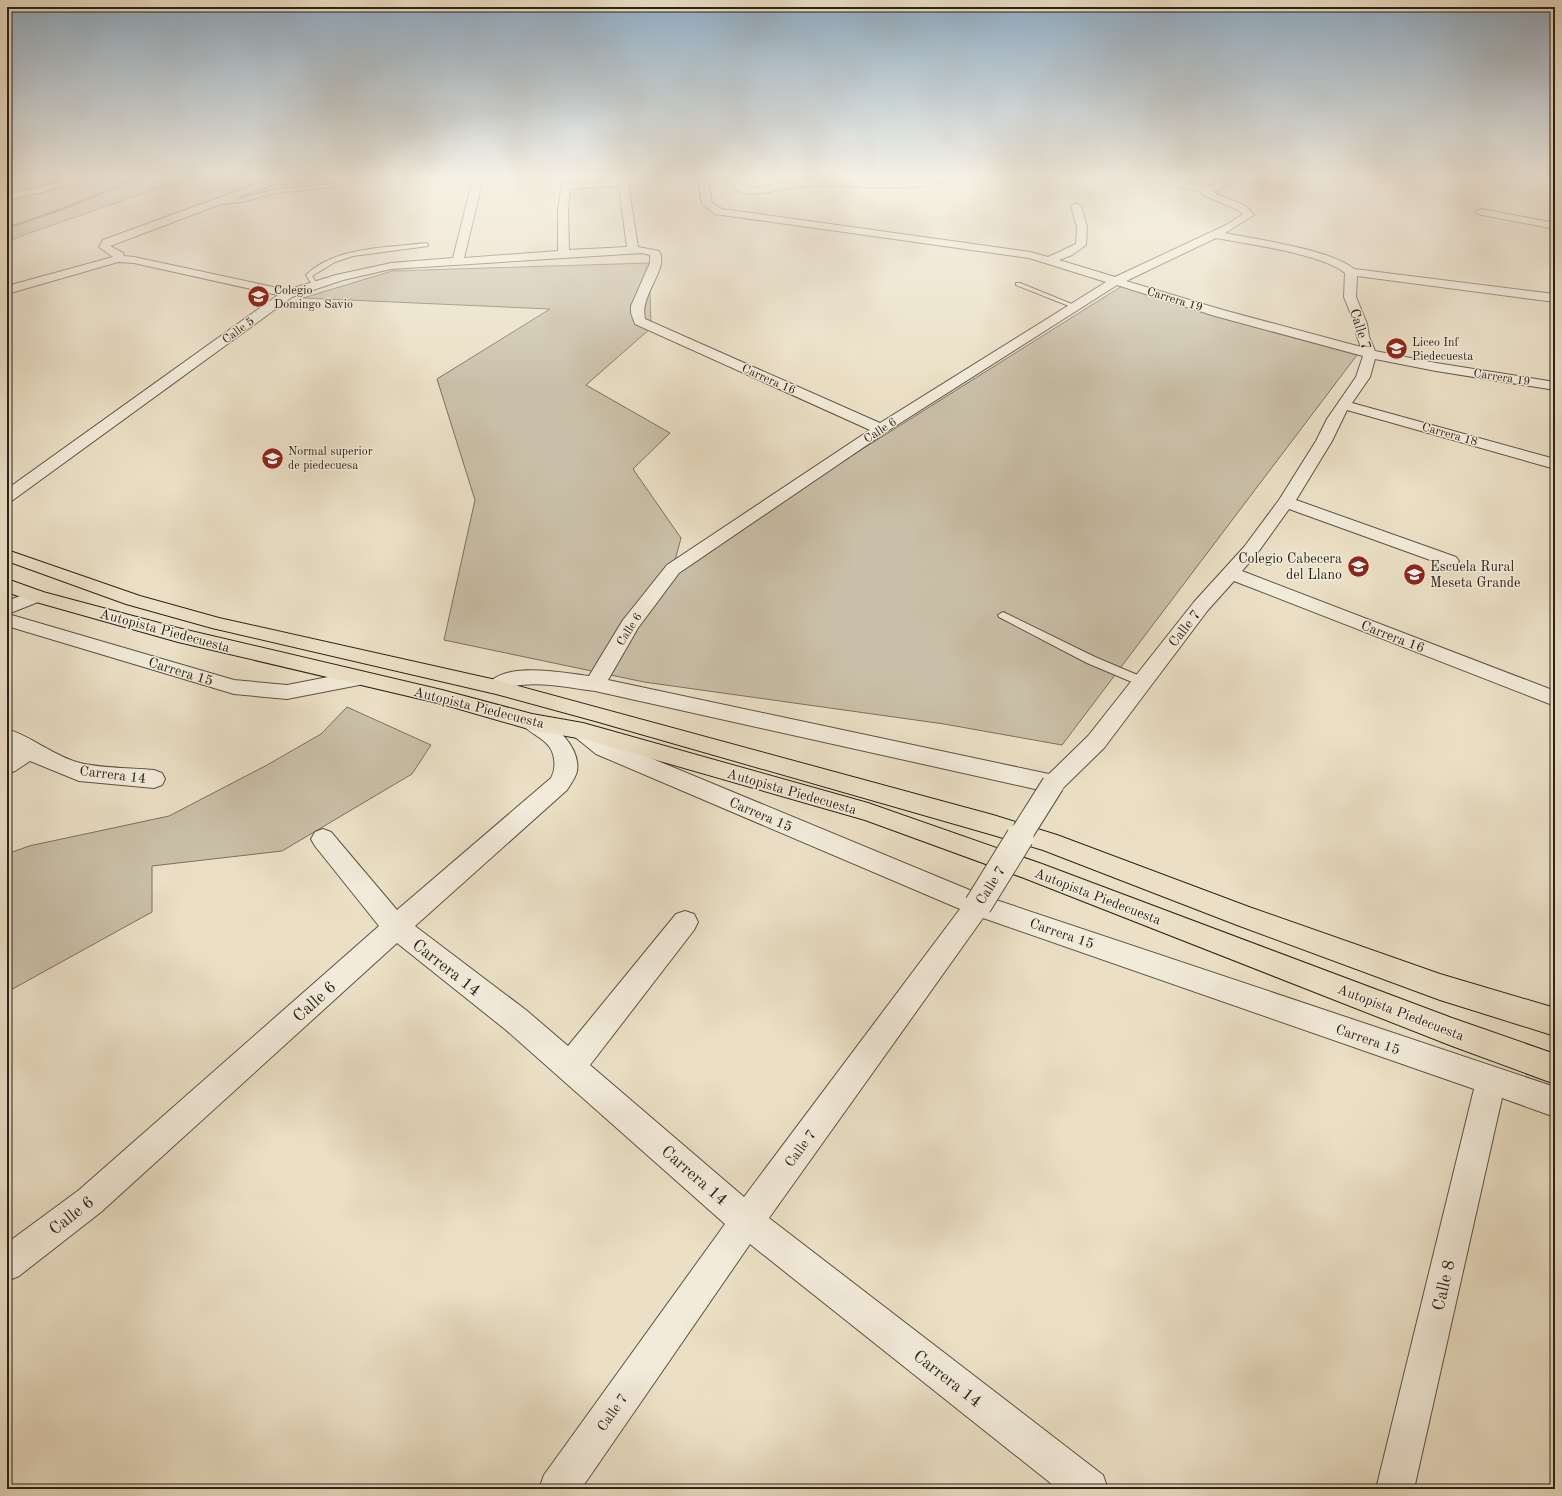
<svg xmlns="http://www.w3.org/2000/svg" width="1562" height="1496" viewBox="0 0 1562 1496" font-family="'Old Standard TT',serif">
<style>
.green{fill:#cac0a9;stroke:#7a7161}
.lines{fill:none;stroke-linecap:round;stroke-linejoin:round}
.stream{fill:#776d5d;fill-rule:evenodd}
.lane-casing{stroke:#5b5244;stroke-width:2}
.street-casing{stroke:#5b5244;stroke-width:2}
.highway-casing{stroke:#2b2219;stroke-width:2}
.lane{fill:#f2ebda;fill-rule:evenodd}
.street{fill:#f2ebda;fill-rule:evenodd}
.highway{fill:#ebe0c6;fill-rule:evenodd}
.street-bridge-far1-casing{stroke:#5b5244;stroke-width:24;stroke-linecap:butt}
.street-bridge-casing{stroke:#5b5244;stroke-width:29;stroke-linecap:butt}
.street-bridge-far1{stroke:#f2ebda;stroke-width:22}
.street-bridge{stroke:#f2ebda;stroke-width:27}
.labels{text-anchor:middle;stroke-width:3;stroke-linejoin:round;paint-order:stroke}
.far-poi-label{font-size:12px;fill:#2b2219;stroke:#f2ebda;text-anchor:start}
.far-street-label{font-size:12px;fill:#2b2219;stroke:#f2ebda}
.street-label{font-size:14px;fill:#2b2219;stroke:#f2ebda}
.poi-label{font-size:14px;fill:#2b2219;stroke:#f2ebda;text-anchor:end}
.near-street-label{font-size:17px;fill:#2b2219;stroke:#f2ebda}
</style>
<rect width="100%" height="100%" fill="#ebe0c6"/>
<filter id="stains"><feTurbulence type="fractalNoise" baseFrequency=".005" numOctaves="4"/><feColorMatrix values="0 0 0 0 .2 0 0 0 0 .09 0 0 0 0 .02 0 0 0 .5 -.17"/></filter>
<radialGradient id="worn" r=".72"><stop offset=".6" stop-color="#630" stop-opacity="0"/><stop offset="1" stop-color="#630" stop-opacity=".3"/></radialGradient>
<g class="green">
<polygon points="7,175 16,175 32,180 53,175 196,175 7,241 7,190 9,189 7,188"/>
<polygon points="649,263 651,328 586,385 670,433 633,469 681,538 673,568 1122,286 1357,355 1062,745 944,724 644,682 444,640 475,500 437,379 550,309 303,298 392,271"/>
<polygon points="347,707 431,745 412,774 282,851 152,866 152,912 7,992 7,854 29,846 169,816 267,765 321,734"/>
</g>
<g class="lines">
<polygon class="stream" points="144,175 149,175 63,210 7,229 7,227 61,208"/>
<defs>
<g id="lane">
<polygon points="358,175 360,178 334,187 276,193 241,202 213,205 210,203 241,198 276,189 333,184"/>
<path d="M 426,243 L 428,244 L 428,246 L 353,256 L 335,262 L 312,276 L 318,285 L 317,286 L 313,286 L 306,275 C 336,246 387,248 426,243 Z"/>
<polygon points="1016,283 1020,283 1079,307 1074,308 1016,285"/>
<polygon points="1003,612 1095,657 1147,679 1149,682 1147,685 1139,685 1087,663 999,617 998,615"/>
</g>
<g id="street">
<polygon points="75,175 89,175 47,191 7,200 7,194 41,187"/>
<path d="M 351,175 L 425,175 L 420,178 L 274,184 L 110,246 L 123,253 L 124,256 L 134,257 L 287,290 L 336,275 L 391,263 L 453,258 L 474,175 L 484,175 L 464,258 L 558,251 L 558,211 L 562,184 L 623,180 L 628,183 L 638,247 L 659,251 C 670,268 639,295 645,319 L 880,423 L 1106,282 L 1029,258 L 715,214 L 702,204 L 697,175 L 707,175 L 712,203 L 722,209 L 1030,252 L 1048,257 L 1076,244 L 1077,227 L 1071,206 L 1076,203 L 1081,206 L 1087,227 L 1086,245 L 1072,255 L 1059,260 L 1115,277 L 1226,225 L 1243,214 L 1238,210 L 1203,195 L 1201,192 L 1138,177 L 1136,175 L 1153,175 L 1206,187 L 1216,184 L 1205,175 L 1216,175 L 1228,184 L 1217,191 L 1212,192 L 1246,206 L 1254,215 L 1225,233 C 1259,240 1329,249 1354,269 L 1555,294 L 1555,302 L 1357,276 L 1356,297 L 1367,324 L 1369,337 L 1375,351 L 1436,363 L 1555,382 L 1555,390 L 1436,371 L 1375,359 L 1370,377 L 1352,403 L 1555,459 L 1555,469 L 1347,410 L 1332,441 L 1296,500 L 1456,557 L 1459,561 L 1456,565 L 1450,566 L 1444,565 L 1289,509 L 1256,555 L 1242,571 L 1555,691 L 1555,706 L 1234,581 L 1208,610 L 1104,748 L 1061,790 L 1053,793 L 595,691 C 570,688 546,682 521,685 C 508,686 502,696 489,692 L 486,687 C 501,660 564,673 589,676 L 623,620 L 667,565 L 870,430 L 635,324 L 631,313 L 631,306 L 650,263 L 650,255 L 642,253 L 391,269 L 343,280 L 292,297 L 13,500 L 7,502 L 7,489 L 278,295 L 134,263 L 118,262 L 7,294 L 7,286 L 113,257 L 99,247 L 103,240 L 270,179 ZM 619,186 L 627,247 L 569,250 L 568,211 L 570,189 ZM 1216,238 C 1248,244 1322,254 1345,273 L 1344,297 L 1355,324 L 1357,337 L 1361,347 L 1223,310 L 1126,281 ZM 1117,285 L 1215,316 L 1363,356 L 1356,377 L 1327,419 L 1316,441 L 1279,500 L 1244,547 L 1194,602 L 1088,736 L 1049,774 L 608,680 L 638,628 L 679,573 L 886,432 Z"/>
<path d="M 725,175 L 735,175 L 735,178 L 747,187 L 754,188 L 797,181 L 903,181 L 949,175 L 943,182 C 895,194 845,182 796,187 C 779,189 762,196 745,193 C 737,192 727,182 725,175 Z"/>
<polygon points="1232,175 1249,175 1265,179 1267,181 1262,184 1234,177"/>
<path d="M 1287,175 L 1317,175 C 1311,180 1293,180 1287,175 Z"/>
<polygon points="1481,209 1555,223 1555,229 1477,214 1476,212"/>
<polygon points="36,590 43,592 45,596 43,600 8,614 234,680 287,685 359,671 366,673 369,678 366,683 359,685 287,699 234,694 7,626 7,601"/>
<path d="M 532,714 C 553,721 581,747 577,771 C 576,777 570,785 567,790 L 415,926 L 526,1010 L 568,1046 L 676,914 L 685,911 L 694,914 L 698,922 L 694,930 L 590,1065 L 744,1197 L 960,909 L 596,754 L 575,737 L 572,731 L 575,725 C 591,721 600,733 612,742 L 984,896 L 1555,1087 L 1555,1117 L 1502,1098 L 1414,1489 L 1376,1489 L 1474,1089 L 983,918 L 769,1218 L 1103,1475 L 1108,1489 L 1058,1489 L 750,1244 L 581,1489 L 539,1489 L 544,1475 L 725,1224 L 506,1030 L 397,943 L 101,1212 L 19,1276 L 7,1281 L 7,1243 L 79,1190 L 379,926 L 315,846 L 311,839 L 315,832 L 323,829 L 331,832 L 397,910 L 551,778 C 557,767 555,751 546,743 C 538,735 527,732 521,722 L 524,716 Z"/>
<path d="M 7,729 C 33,737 53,756 80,763 C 99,768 133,768 154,770 L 162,773 L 165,779 L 162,785 L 154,788 L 79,781 L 30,761 L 15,771 L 7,774 L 7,754 L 12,750 L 7,747 Z"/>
</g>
<g id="highway">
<polygon points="7,550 140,596 219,618 496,680 993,815 1057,835 1249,907 1440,974 1555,1008 1555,1036 1440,1000 1237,925 1043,850 993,835 595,721 496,694 212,628 126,604 7,561"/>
<polygon points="7,579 43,592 178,628 442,690 532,714 583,723 868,803 1042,864 1452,1018 1555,1054 1555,1084 1452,1046 1024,878 865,820 583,739 532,730 442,704 178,642 29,600 7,592"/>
</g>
</defs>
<use href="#lane" class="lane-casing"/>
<use href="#street" class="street-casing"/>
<use href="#highway" class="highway-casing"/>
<use href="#lane" class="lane"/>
<use href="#street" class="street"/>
<use href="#highway" class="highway"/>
<defs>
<polyline id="street-bridge-far1" points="1019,838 1053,784"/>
<polyline id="street-bridge" points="978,905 1020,837"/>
</defs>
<use href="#street-bridge-far1" class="street-bridge-far1-casing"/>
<use href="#street-bridge" class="street-bridge-casing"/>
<use href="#street-bridge-far1" class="street-bridge-far1"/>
<use href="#street-bridge" class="street-bridge"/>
</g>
<linearGradient id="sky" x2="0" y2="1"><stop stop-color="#8facc3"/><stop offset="0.46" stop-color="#f6f1e5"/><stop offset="1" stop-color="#f6f1e5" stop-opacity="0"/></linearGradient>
<rect width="1562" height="384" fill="url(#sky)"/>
<defs>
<symbol id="school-disc" viewBox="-11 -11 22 22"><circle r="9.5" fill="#8f2418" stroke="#f2ebda"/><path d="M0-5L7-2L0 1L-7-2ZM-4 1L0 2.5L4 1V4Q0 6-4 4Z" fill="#fff"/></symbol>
</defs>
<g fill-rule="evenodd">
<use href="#school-disc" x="246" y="284" width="25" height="25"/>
<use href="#school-disc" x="1384" y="336" width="25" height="25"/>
<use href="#school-disc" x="260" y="446" width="25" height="25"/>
<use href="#school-disc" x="1346" y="554" width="25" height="25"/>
<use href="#school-disc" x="1402" y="562" width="25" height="25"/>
</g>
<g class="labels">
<g class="far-poi-label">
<text x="274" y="294">Colegio<tspan x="274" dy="14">Domingo Savio</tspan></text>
<text x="1412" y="346">Liceo Inf<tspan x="1412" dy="14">Piedecuesta</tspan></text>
<text x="288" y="455">Normal superior<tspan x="288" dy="14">de piedecuesa</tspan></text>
</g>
<g class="far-street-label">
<text transform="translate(1175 299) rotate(17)" y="4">Carrera 19</text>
<text transform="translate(238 330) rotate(-36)" y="4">Calle 5</text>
<text transform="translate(1502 377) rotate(9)" y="4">Carrera 19</text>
<text transform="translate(769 379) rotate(24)" y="4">Carrera 16</text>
<text transform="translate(880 430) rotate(-33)" y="4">Calle 6</text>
<text transform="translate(1450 434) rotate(16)" y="4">Carrera 18</text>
<text transform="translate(629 629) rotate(-57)" y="4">Calle 6</text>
</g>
<g class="street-label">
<text transform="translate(1361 329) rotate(72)" y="5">Calle 7</text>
<text transform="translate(1184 628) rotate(-52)" y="5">Calle 7</text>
<text transform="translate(165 630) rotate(15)" y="5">Autopista Piedecuesta</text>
<text transform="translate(1393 636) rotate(21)" y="5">Carrera 16</text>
<text transform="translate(181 671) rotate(17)" y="5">Carrera 15</text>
<text transform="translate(479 707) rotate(14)" y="5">Autopista Piedecuesta</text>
<text transform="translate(113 774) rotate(7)" y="5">Carrera 14</text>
<text transform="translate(792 791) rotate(16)" y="5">Autopista Piedecuesta</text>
<text transform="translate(761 814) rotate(23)" y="5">Carrera 15</text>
<text transform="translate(990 885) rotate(-58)" y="5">Calle 7</text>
<text transform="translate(1098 896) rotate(21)" y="5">Autopista Piedecuesta</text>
<text transform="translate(1062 933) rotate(19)" y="5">Carrera 15</text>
<text transform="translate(1401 1012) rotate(21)" y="5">Autopista Piedecuesta</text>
<text transform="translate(1368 1039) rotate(19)" y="5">Carrera 15</text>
<text transform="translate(800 1148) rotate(-54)" y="5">Calle 7</text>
<text transform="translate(612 1412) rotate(-55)" y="5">Calle 7</text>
</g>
<g class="poi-label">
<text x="1342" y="563">Colegio Cabecera<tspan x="1342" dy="16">del Llano</tspan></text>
<text x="1430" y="571" text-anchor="start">Escuela Rural<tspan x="1430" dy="16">Meseta Grande</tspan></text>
</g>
<g class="near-street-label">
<text transform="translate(447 967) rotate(38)" y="6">Carrera 14</text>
<text transform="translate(314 1001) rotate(-42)" y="6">Calle 6</text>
<text transform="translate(695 1175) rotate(41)" y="6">Carrera 14</text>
<text transform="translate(71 1215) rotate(-38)" y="6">Calle 6</text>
<text transform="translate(1443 1285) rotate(-77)" y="6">Calle 8</text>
<text transform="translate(948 1378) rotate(38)" y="6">Carrera 14</text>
</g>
</g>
<rect width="1562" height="1496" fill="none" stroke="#ebe0c6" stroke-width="24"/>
<rect x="8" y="8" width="1546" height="1480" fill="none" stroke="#2b2219" stroke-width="2"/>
<rect x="12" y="12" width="1538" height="1472" fill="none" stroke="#2b2219"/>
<rect width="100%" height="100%" filter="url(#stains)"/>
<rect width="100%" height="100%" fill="url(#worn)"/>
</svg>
